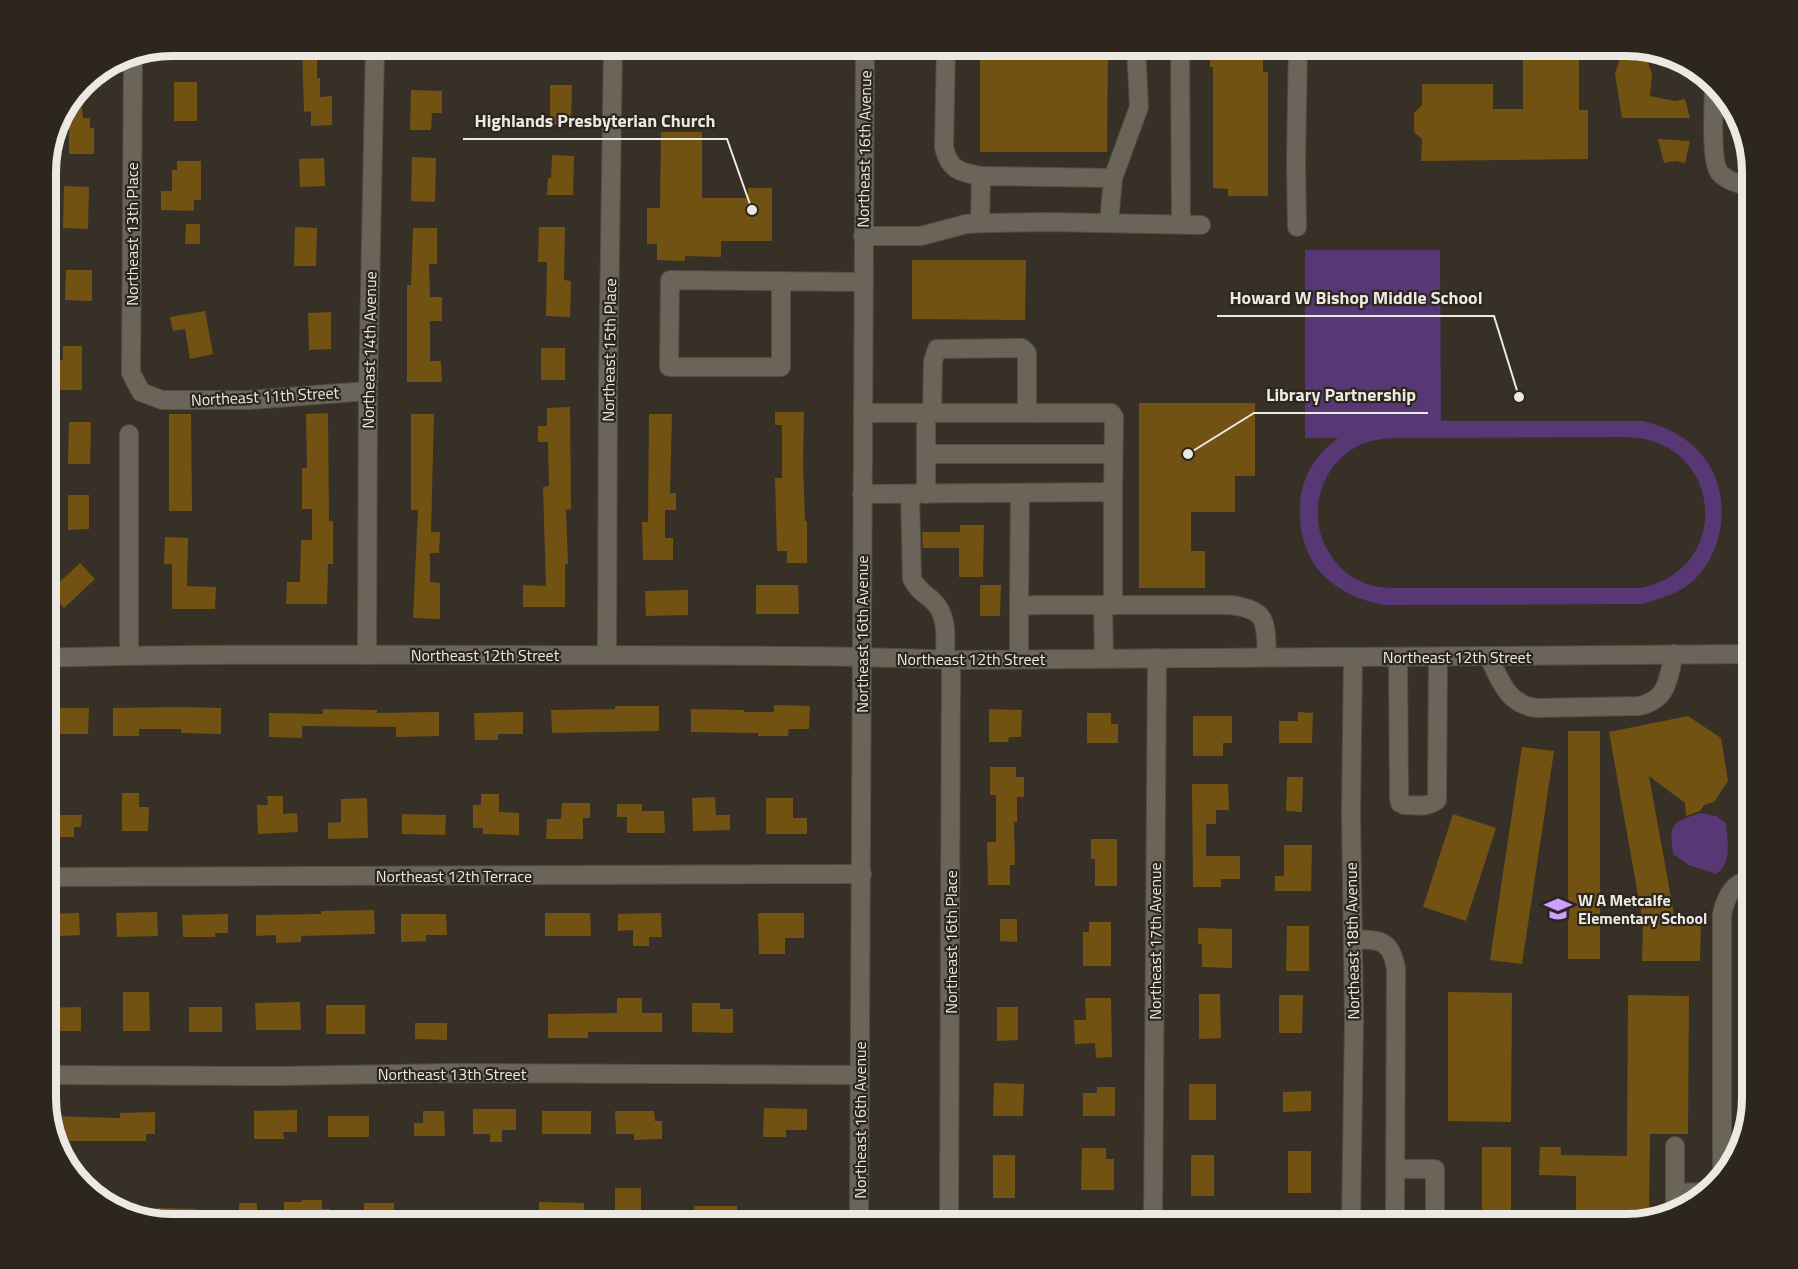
<svg xmlns="http://www.w3.org/2000/svg" width="1798" height="1269" viewBox="0 0 1798 1269" font-family="'Titillium Web',sans-serif">
<style>
.green{fill:#583874;fill-rule:evenodd}
.building{fill:#725213}
.lines{fill:none;stroke-linecap:round;stroke-linejoin:round}
.minor-casing{stroke:#544e47;stroke-width:20}
.minor{stroke:#6a6459;stroke-width:18}
.labels{text-anchor:middle;stroke-width:4.5;stroke-linejoin:round;paint-order:stroke}
.street-label{font-size:16px;fill:#ece9e3;stroke:#2c261e}
.poi-label{font-size:16px;font-weight:bold;fill:#ece9e3;stroke:#2c261e;text-anchor:start}
.rim{fill:none;stroke:#ece9e3;stroke-width:8}
.leader{fill:none;stroke:#ece9e3;stroke-width:2}
.callout-dot{fill:#ece9e3;stroke:#2c261e;stroke-width:2}
.callout-label{font-size:18px;text-anchor:middle;font-weight:bold;fill:#ece9e3;stroke:#2c261e;stroke-width:4.5;stroke-linejoin:round;paint-order:stroke}
</style>
<rect width="100%" height="100%" fill="#363027"/>
<g class="green">
<path d="M 1305,250 L 1440,250 L 1441,421 L 1643,421 C 1661,426 1678,432 1692,445 C 1733,479 1730,546 1693,581 C 1678,594 1661,598 1643,604 L 1383,605 C 1361,600 1342,593 1325,577 C 1298,552 1292,501 1310,469 C 1317,456 1327,447 1338,438 L 1305,438 ZM 1392,438 L 1627,437 C 1724,440 1734,570 1640,588 L 1409,588 C 1392,588 1376,589 1360,581 C 1346,575 1338,566 1330,554 C 1304,516 1321,459 1365,443 C 1373,440 1383,439 1392,438 Z"/>
<path d="M 1700,813 L 1716,816 L 1726,823 C 1727,842 1733,862 1716,874 L 1689,865 L 1673,854 C 1669,823 1671,823 1700,813 Z"/>
</g>
<g class="building">
<polygon points="302,45 317,45 317,78 320,78 320,97 332,96 332,125 311,126 311,111 304,112"/>
<polygon points="980,45 1108,45 1107,152 980,152"/>
<polygon points="1210,45 1263,45 1263,72 1268,72 1268,196 1228,196 1228,189 1213,188 1213,67 1210,67"/>
<rect x="1420" y="45" width="60" height="13"/>
<polygon points="1622,52 1644,52 1652,74 1650,96 1675,101 1685,99 1690,118 1622,118 1615,74"/>
<polygon points="1527,53 1579,53 1579,110 1588,110 1588,159 1421,161 1422,139 1414,132 1414,113 1422,105 1422,84 1493,84 1493,109 1523,109 1523,57"/>
<rect x="174" y="82" width="23" height="39"/>
<polygon points="550,85 572,85 571,125 550,125"/>
<polygon points="411,90 442,91 442,113 432,113 431,130 410,130"/>
<polygon points="69,108 82,108 83,118 90,118 90,128 94,128 94,154 69,154"/>
<polygon points="661,132 702,132 702,198 748,198 748,188 772,188 772,241 721,241 721,257 685,256 685,261 657,260 657,244 647,244 647,208 660,208"/>
<polygon points="1658,139 1690,141 1685,163 1675,161 1664,163"/>
<polygon points="552,155 574,156 573,195 547,195 548,178 551,178"/>
<polygon points="412,157 436,158 435,202 411,201"/>
<polygon points="324,158 325,186 300,187 299,159"/>
<polygon points="177,161 201,161 201,200 194,200 194,211 161,210 161,191 172,191 172,170 177,170"/>
<polygon points="64,186 89,187 88,229 63,228"/>
<polygon points="186,224 200,224 200,244 185,244"/>
<polygon points="295,227 317,228 316,266 294,266"/>
<polygon points="539,227 565,227 564,280 571,281 570,317 546,316 547,262 538,262"/>
<polygon points="413,228 437,228 437,264 429,264 430,297 442,297 442,321 430,321 430,361 441,361 442,382 407,382 407,285 411,285"/>
<polygon points="912,260 1026,260 1025,320 912,319"/>
<polygon points="66,270 92,270 92,301 65,300"/>
<polygon points="205,311 213,354 190,359 185,329 173,331 170,317"/>
<polygon points="331,312 331,349 309,350 308,313"/>
<polygon points="63,346 82,346 82,390 57,390 57,377 52,377 52,360 63,360"/>
<rect x="541" y="348" width="24" height="32"/>
<polygon points="1139,403 1255,403 1255,476 1235,476 1235,512 1191,512 1191,551 1205,551 1205,588 1139,588"/>
<polygon points="570,407 571,509 566,510 568,564 565,564 565,607 523,607 523,585 546,586 543,487 549,486 548,442 538,442 538,426 547,426 547,408"/>
<polygon points="775,412 804,412 803,467 805,521 807,521 807,563 787,563 787,551 777,551 775,478 782,478 782,425 775,425"/>
<polygon points="328,413 329,521 333,521 333,564 328,564 327,604 286,604 287,582 300,582 301,540 312,540 312,509 302,509 302,468 307,468 306,414"/>
<polygon points="169,414 191,414 192,511 169,511"/>
<polygon points="411,414 434,414 431,532 440,532 439,553 430,553 430,582 440,583 440,619 413,618 418,510 411,510"/>
<polygon points="649,414 672,414 670,493 676,493 676,510 665,510 665,538 673,538 673,560 643,560 642,522 648,522"/>
<polygon points="69,422 91,422 90,464 68,464"/>
<polygon points="68,495 89,495 89,529 68,530"/>
<polygon points="960,525 984,525 983,577 959,577 959,548 923,548 922,532 960,532"/>
<polygon points="165,537 188,538 187,586 216,587 215,609 172,609 172,564 164,564"/>
<polygon points="80,563 95,579 64,608 49,592"/>
<polygon points="756,585 798,585 799,614 756,614"/>
<polygon points="980,585 1001,585 1000,616 980,616"/>
<polygon points="688,590 688,615 646,616 645,591"/>
<polygon points="774,705 810,706 809,729 789,729 788,736 758,736 758,733 691,732 691,709 744,710 744,712 774,712"/>
<polygon points="615,706 659,706 659,731 552,733 551,710 615,709"/>
<polygon points="181,707 221,708 221,734 181,733 181,729 139,729 139,736 113,736 113,708"/>
<polygon points="53,708 89,708 88,734 53,734"/>
<polygon points="323,709 377,710 377,713 439,712 439,736 396,737 396,727 302,726 302,738 269,737 269,713 323,714"/>
<polygon points="989,709 1022,710 1021,737 1009,737 1008,742 989,742"/>
<polygon points="523,712 523,734 498,734 498,740 475,740 474,713"/>
<polygon points="1298,712 1313,713 1312,743 1279,743 1279,721 1298,721"/>
<polygon points="1087,713 1111,713 1111,724 1118,724 1118,743 1087,743"/>
<polygon points="1193,716 1232,716 1232,743 1223,743 1223,756 1193,756"/>
<polygon points="1688,716 1721,738 1728,781 1714,802 1704,805 1700,811 1686,816 1685,803 1649,776 1675,920 1701,920 1700,961 1642,961 1643,923 1609,732"/>
<rect x="1568" y="731" width="32" height="228"/>
<polygon points="1522,747 1554,751 1522,964 1490,960"/>
<polygon points="990,767 1016,767 1016,777 1024,777 1024,797 1017,797 1017,822 1014,822 1015,865 1010,865 1010,885 988,885 987,842 996,842 996,795 990,795"/>
<polygon points="1287,777 1303,777 1302,812 1286,811"/>
<polygon points="1192,784 1228,784 1229,810 1216,810 1216,824 1206,824 1206,856 1240,856 1240,879 1221,879 1221,887 1193,887"/>
<polygon points="122,793 139,793 139,807 149,807 148,831 122,831"/>
<polygon points="481,794 499,794 499,812 519,813 519,835 483,834 483,828 473,828 473,805 481,805"/>
<polygon points="267,796 283,796 283,814 297,813 298,832 258,834 257,805 268,805"/>
<polygon points="715,797 716,815 730,815 730,830 693,831 692,798"/>
<polygon points="367,798 368,838 328,839 328,823 341,822 341,799"/>
<polygon points="766,798 793,798 793,818 807,818 807,834 766,834"/>
<polygon points="562,803 590,803 590,818 583,818 583,839 546,839 547,819 561,819"/>
<polygon points="617,804 642,804 642,811 664,811 665,833 627,833 627,817 617,817"/>
<polygon points="402,814 446,815 445,835 402,834"/>
<polygon points="1453,814 1496,828 1466,921 1423,907"/>
<polygon points="45,815 82,815 81,827 74,827 74,837 45,837"/>
<polygon points="1091,839 1117,839 1117,886 1095,886 1095,859 1091,859"/>
<polygon points="1284,845 1312,845 1311,891 1275,891 1275,876 1284,876"/>
<polygon points="374,910 375,934 301,936 301,942 276,943 276,935 256,936 256,915 321,914 321,911"/>
<polygon points="157,912 158,936 117,937 116,913"/>
<polygon points="79,913 80,935 60,936 60,942 45,943 45,914"/>
<polygon points="545,913 590,913 591,936 545,936"/>
<polygon points="661,913 662,937 649,937 649,946 633,946 633,930 618,931 618,914"/>
<polygon points="758,913 804,913 804,938 785,938 785,954 759,954"/>
<polygon points="228,914 228,933 215,933 215,937 183,937 182,915"/>
<polygon points="401,914 446,914 447,935 426,935 426,941 401,942"/>
<polygon points="1000,919 1017,919 1017,942 1000,941"/>
<polygon points="1089,922 1111,922 1111,966 1083,966 1083,932 1089,932"/>
<polygon points="1287,926 1309,926 1309,971 1286,971"/>
<polygon points="1198,928 1232,929 1232,968 1202,967 1202,944 1198,944"/>
<polygon points="123,992 149,992 150,1031 123,1031"/>
<polygon points="1448,992 1512,993 1511,1122 1448,1121"/>
<polygon points="1199,994 1220,994 1221,1038 1199,1039"/>
<polygon points="1279,995 1303,995 1302,1033 1279,1033"/>
<polygon points="1628,995 1689,996 1688,1134 1650,1134 1649,1212 1576,1212 1576,1176 1539,1175 1540,1147 1561,1147 1561,1155 1627,1156"/>
<polygon points="617,998 642,998 642,1013 662,1013 662,1032 588,1032 588,1038 548,1038 548,1014 617,1013"/>
<polygon points="1085,998 1111,998 1112,1057 1096,1058 1095,1043 1075,1044 1074,1020 1086,1020"/>
<polygon points="300,1002 301,1030 256,1030 255,1003"/>
<polygon points="692,1003 720,1003 720,1009 733,1009 733,1033 692,1032"/>
<rect x="326" y="1005" width="39" height="29"/>
<polygon points="81,1007 81,1031 45,1031 45,1008"/>
<rect x="189" y="1007" width="33" height="25"/>
<polygon points="997,1007 1018,1007 1018,1040 997,1041"/>
<polygon points="415,1023 447,1023 447,1040 415,1039"/>
<polygon points="994,1083 1024,1084 1023,1116 993,1116"/>
<rect x="1189" y="1084" width="27" height="36"/>
<polygon points="1097,1087 1115,1087 1115,1116 1083,1116 1083,1093 1097,1093"/>
<polygon points="1311,1091 1311,1111 1283,1112 1283,1092"/>
<polygon points="764,1108 807,1109 807,1130 786,1130 786,1137 763,1137"/>
<polygon points="473,1109 516,1109 516,1130 502,1130 502,1142 490,1142 490,1134 473,1134"/>
<polygon points="297,1110 297,1132 283,1132 284,1139 254,1139 254,1111"/>
<polygon points="423,1111 444,1111 445,1136 414,1136 414,1123 423,1123"/>
<rect x="542" y="1111" width="49" height="23"/>
<polygon points="615,1111 654,1111 655,1121 662,1121 662,1139 634,1140 634,1134 616,1134"/>
<polygon points="155,1112 155,1134 146,1134 146,1141 55,1141 48,1116 120,1118 120,1113"/>
<rect x="328" y="1116" width="41" height="21"/>
<rect x="1482" y="1147" width="29" height="77"/>
<polygon points="1082,1148 1106,1148 1106,1159 1114,1159 1114,1190 1081,1190"/>
<rect x="1288" y="1151" width="23" height="42"/>
<rect x="993" y="1155" width="22" height="43"/>
<rect x="1191" y="1155" width="23" height="41"/>
<polygon points="615,1188 641,1188 641,1211 662,1211 662,1224 615,1224"/>
<polygon points="302,1200 322,1200 322,1209 330,1209 330,1224 284,1224 284,1202 302,1202"/>
<polygon points="539,1202 584,1203 584,1224 539,1224"/>
<rect x="239" y="1203" width="18" height="21"/>
<rect x="364" y="1203" width="30" height="21"/>
<polygon points="694,1206 737,1206 737,1211 806,1210 806,1224 694,1224"/>
<polygon points="157,1208 197,1209 197,1224 171,1224 157,1219"/>
<polygon points="418,1210 484,1212 484,1224 418,1224"/>
</g>
<g class="lines">
<defs>
<g id="minor">
<path d="M 946,45 L 944,147 C 949,170 959,172 981,176"/>
<polyline points="1180,45 1181,224"/>
<polyline points="133,53 131,373 141,392 162,400 249,400 368,391"/>
<path d="M 1714,84 C 1714,102 1710,159 1719,172 C 1727,182 1742,184 1753,188"/>
<polyline points="1113,178 1139,107 1136,45"/>
<polyline points="980,223 981,176 1113,178 1109,223"/>
<polyline points="1297,227 1296,162 1298,45"/>
<polyline points="863,236 921,236 966,224 986,223 1048,222 1201,225"/>
<polyline points="781,281 781,367 669,367 670,280 863,282"/>
<polyline points="863,413 1111,413 1114,417 1113,492"/>
<polyline points="926,413 926,454"/>
<polyline points="932,413 933,361 937,349 1022,348 1027,353 1027,413"/>
<polyline points="129,434 129,655"/>
<polyline points="862,494 1113,492 1113,605"/>
<path d="M 910,494 L 912,579 C 917,589 924,593 932,600 C 949,615 945,638 945,660"/>
<polyline points="926,494 926,454 1113,454"/>
<polyline points="1103,605 1104,658"/>
<polyline points="1019,606 1020,493"/>
<polyline points="367,655 368,391 375,45"/>
<polyline points="607,655 608,384 613,45"/>
<path d="M 1398,657 L 1399,798 L 1400,803 L 1404,805 C 1414,805 1429,808 1437,800 L 1438,657"/>
<path d="M 1489,657 C 1500,681 1508,705 1537,708 L 1639,706 C 1668,700 1668,679 1674,654"/>
<path d="M 45,658 C 201,653 358,655 514,655 C 659,656 805,654 951,660 L 1753,654"/>
<path d="M 1019,659 L 1019,606 L 1038,605 L 1231,605 C 1270,610 1265,624 1267,657"/>
<polyline points="45,877 862,874"/>
<path d="M 1353,939 C 1380,940 1391,939 1396,969 L 1395,1224"/>
<polyline points="45,1075 281,1076 450,1073 860,1075"/>
<polyline points="1396,1169 1435,1169 1435,1224"/>
<path d="M 1722,1178 L 1722,914 C 1726,897 1733,881 1753,880"/>
<polyline points="1675,1193 1705,1192"/>
<polyline points="1675,1213 1675,1146"/>
<polyline points="859,1224 865,45"/>
<polyline points="949,1224 951,660"/>
<polyline points="1153,1224 1157,658"/>
<polyline points="1351,1224 1354,1021 1351,812 1353,657"/>
</g>
</defs>
<use href="#minor" class="minor-casing"/>
<use href="#minor" class="minor"/>
</g>
<defs>
<symbol id="school-bare" viewBox="-9 -9 18 18"><path d="M0-5L7-2L0 1L-7-2ZM-4 1L0 2.5L4 1V4Q0 6-4 4Z" fill="#cf9dff" stroke="#2c261e" stroke-width="2.5" paint-order="stroke"/></symbol>
</defs>
<g fill-rule="evenodd">
<use href="#school-bare" x="1539" y="890" width="38" height="38"/>
</g>
<g class="labels">
<g class="street-label">
<text transform="translate(864 149) rotate(-89)" y="6">Northeast 16th Avenue</text>
<text transform="translate(132 234) rotate(-90)" y="6">Northeast 13th Place</text>
<text transform="translate(369 350) rotate(-89)" y="6">Northeast 14th Avenue</text>
<text transform="translate(609 350) rotate(-89)" y="6">Northeast 15th Place</text>
<text transform="translate(265 396) rotate(-3)" y="6">Northeast 11th Street</text>
<text transform="translate(862 634) rotate(-90)" y="6">Northeast 16th Avenue</text>
<text x="485" y="661">Northeast 12th Street</text>
<text x="1457" y="663">Northeast 12th Street</text>
<text x="971" y="665">Northeast 12th Street</text>
<text x="454" y="882">Northeast 12th Terrace</text>
<text transform="translate(1155 941) rotate(-90)" y="6">Northeast 17th Avenue</text>
<text transform="translate(1352 941) rotate(-91)" y="6">Northeast 18th Avenue</text>
<text transform="translate(951 942) rotate(-90)" y="6">Northeast 16th Place</text>
<text x="452" y="1080">Northeast 13th Street</text>
<text transform="translate(860 1120) rotate(-90)" y="6">Northeast 16th Avenue</text>
</g>
<g class="poi-label">
<text x="1578" y="906">W A Metcalfe<tspan x="1578" dy="18">Elementary School</tspan></text>
</g>
</g>
<path d="M0 0H1798V1269H0ZM172 56H1626A116 116 0 0 1 1742 172V1098A116 116 0 0 1 1626 1214H172A116 116 0 0 1 56 1098V172A116 116 0 0 1 172 56Z" fill="#2c261e" fill-rule="evenodd"/>
<path class="rim" d="M172 56H1626A116 116 0 0 1 1742 172V1098A116 116 0 0 1 1626 1214H172A116 116 0 0 1 56 1098V172A116 116 0 0 1 172 56Z"/>
<path class="leader" d="M752 210L727 139H463M1519 397L1494 316H1217M1188 454L1254 413H1428"/>
<g class="callout-dot">
<circle cx="752" cy="210" r="6"/>
<circle cx="1519" cy="397" r="6"/>
<circle cx="1188" cy="454" r="6"/>
</g>
<g class="callout-label">
<text x="595" y="127">Highlands Presbyterian Church</text>
<text x="1356" y="304">Howard W Bishop Middle School</text>
<text x="1341" y="401">Library Partnership</text>
</g>
</svg>
